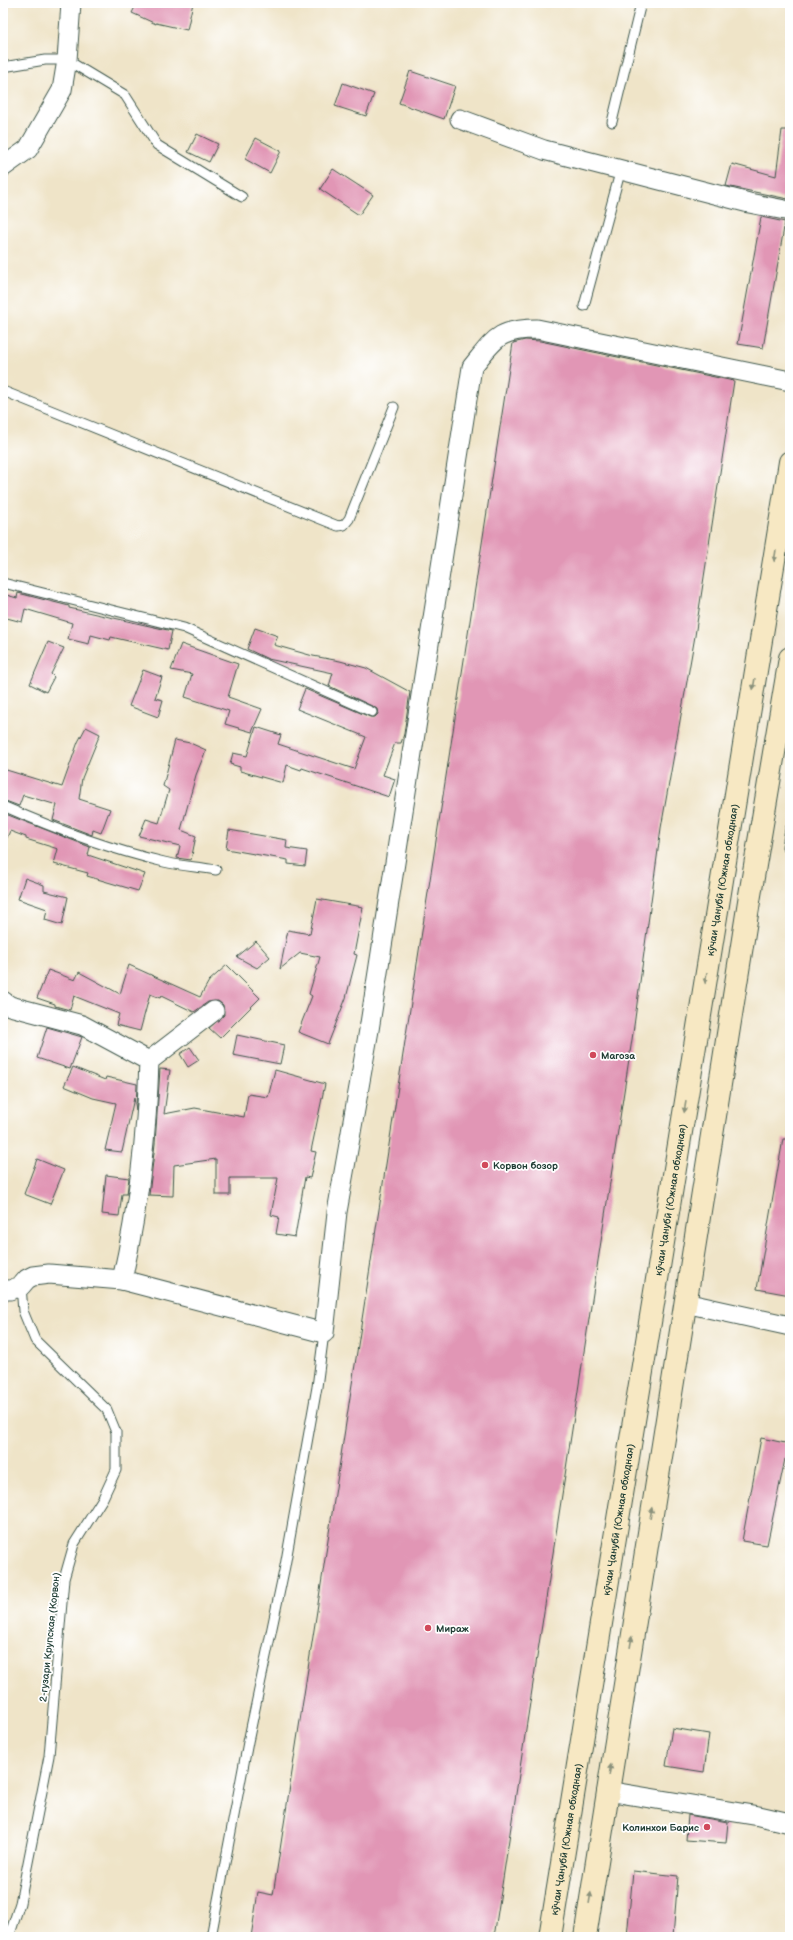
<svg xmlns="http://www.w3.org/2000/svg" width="793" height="1940" viewBox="0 0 793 1940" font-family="'Balsamiq Sans',sans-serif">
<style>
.building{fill:#e196b5}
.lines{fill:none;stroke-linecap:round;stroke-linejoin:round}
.service-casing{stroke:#3e564a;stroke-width:11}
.minor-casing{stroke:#3e564a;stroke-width:21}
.secondary-casing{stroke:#3e564a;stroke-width:24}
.service{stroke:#fff;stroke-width:9}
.minor{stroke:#fff;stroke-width:19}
.secondary{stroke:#f7e8c3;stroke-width:22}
.oneway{fill:#8b927c}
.poi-dot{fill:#d1495b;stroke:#fff;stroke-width:1.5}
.labels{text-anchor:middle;stroke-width:3.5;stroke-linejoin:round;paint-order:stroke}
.street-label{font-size:10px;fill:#1f3d34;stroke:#fff}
.poi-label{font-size:10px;font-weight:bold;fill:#1f3d34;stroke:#fff;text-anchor:start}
</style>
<rect width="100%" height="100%" fill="#fff"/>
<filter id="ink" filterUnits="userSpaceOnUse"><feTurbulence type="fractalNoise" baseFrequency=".025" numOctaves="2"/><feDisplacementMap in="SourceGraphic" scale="8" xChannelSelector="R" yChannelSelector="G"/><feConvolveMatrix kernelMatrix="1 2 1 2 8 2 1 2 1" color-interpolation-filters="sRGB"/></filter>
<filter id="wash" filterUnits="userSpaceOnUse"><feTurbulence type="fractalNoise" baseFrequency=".012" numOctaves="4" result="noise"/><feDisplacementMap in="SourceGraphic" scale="16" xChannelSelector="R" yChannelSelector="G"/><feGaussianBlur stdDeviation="0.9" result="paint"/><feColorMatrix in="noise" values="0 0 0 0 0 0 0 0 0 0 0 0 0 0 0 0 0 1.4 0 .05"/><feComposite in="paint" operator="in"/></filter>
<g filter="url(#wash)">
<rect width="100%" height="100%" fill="#efe4c8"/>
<g id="blocks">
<g class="building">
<polygon points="137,3 193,3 187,30 156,23 156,24 132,13"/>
<polygon points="410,71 455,86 444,119 399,103"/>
<polygon points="343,83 374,94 366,116 335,106"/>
<polygon points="782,130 790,130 790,180 788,199 726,186 732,164 776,176"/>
<polygon points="197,134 218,144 209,162 188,152"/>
<polygon points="256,138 281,151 270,173 245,159"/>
<polygon points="333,169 373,195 359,215 320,189"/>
<polygon points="761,217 785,222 763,348 738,344"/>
<polygon points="525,340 540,341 734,381 695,636 661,828 633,1033 494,1937 251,1937 258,1892 273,1895 513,343"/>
<polygon points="18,593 69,606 69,608 172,631 168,650 111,637 110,640 91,635 89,644 68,639 72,623 25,609 22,622 3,617 3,594 17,598"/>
<polygon points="255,628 278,636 274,645 313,656 340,661 366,668 410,692 404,734 401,743 395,743 383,775 395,779 389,797 302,768 301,770 287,765 283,783 240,771 240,767 230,764 233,753 247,756 256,727 281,735 278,744 354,769 366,737 297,709 305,689 370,717 375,717 378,714 377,709 374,707 329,686 333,673 268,659 247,649"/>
<polygon points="48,642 64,648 51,674 54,677 46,692 30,684"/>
<polygon points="181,644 238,664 228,697 262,709 252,732 225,724 229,711 185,697 192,674 171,670"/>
<polygon points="143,670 162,677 155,698 163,700 158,717 129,706"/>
<polygon points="86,727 100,734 82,778 79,799 110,809 101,833 93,830 92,835 53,820 57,805 23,795 19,806 3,800 3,769 62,787 78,742"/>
<polygon points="175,740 190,743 206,750 196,775 181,830 196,836 191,860 177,858 180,846 139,836 146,819 159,823 169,790 163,786"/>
<polygon points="3,813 90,847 88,855 145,874 138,891 87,876 88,873 54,864 58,849 26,839 26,837 10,831 3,846"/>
<polygon points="229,830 287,840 286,848 307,851 305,866 288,864 288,860 226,849"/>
<polygon points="25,878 44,885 44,891 68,897 62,925 45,920 47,909 18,899"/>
<polygon points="317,899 363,907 354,954 357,955 346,998 328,1044 298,1032 312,996 309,994 320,957 300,953 280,969 288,930 310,934"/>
<polygon points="256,941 270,957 257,968 237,957"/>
<polygon points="129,965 200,997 209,981 227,965 260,998 220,1038 209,1028 224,1015 223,1005 218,1001 208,1002 194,1012 161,996 160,998 150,994 140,1031 116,1025 119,1014 74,996 70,1010 55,1006 55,1004 37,998 48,970 75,980 79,972 120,994"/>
<polygon points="47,1027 82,1037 70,1069 37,1058"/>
<polygon points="237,1035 284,1045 280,1064 233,1055"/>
<polygon points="190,1047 199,1060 188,1067 180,1054"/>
<polygon points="73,1067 105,1080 106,1077 137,1084 136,1110 134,1098 122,1152 105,1150 116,1103 93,1098 64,1086"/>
<polygon points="160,1069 170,1070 164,1114 195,1108 244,1117 248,1094 268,1097 275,1070 325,1084 311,1151 316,1152 310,1178 305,1177 295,1237 276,1234 279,1217 271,1215 278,1178 230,1178 230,1195 216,1195 216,1159 174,1165 173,1196 149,1195 155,1144"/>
<polygon points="783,1139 790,1139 790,1295 757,1289"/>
<polygon points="37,1159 64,1170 50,1204 24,1194"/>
<polygon points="106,1175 129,1178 127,1194 122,1194 119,1216 102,1214"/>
<polygon points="761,1438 790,1444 790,1460 785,1459 767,1545 742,1541"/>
<polygon points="672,1728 709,1734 704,1772 666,1766"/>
<polygon points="688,1815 728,1822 726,1843 686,1840"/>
<polygon points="633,1871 678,1876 673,1937 627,1937"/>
</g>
</g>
</g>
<g filter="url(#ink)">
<use href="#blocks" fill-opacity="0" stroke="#3e564a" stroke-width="1"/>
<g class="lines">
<defs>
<g id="service">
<polyline points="3,67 45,60 67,60 125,95 157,145 242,197"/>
<polyline points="612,122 641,3"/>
<polyline points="584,306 621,169"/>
<polyline points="3,391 338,526 344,525 349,519 394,407"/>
<polyline points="3,583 184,628 372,712"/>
<path d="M 3,806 C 55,829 109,849 164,862 C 181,866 199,867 216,870"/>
<polyline points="790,829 787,847 790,849"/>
<polyline points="9,1937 20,1903 49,1756 64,1579 74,1544 103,1498 116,1470 116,1432 107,1410 35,1340 23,1311 21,1286"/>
<polyline points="211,1937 248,1742 285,1566 317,1387 324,1333"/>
</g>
<g id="minor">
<polyline points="460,119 544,150 749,203 790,211"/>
<polyline points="3,167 28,149 62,90 67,60 71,3"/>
<polyline points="3,1001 10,1006 82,1025 149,1061"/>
<path d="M 122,1280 C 138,1209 147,1133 149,1061 L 214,1011"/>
<path d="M 3,1290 L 10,1290 L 21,1286 L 27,1279 L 33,1276 L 49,1274 L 122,1280 L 324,1333 L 337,1212 L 369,1030 L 472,367 C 495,339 498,329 537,329 L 790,381"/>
<polyline points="685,1303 790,1326"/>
<polyline points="607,1791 759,1816 790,1823"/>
</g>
<g id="secondary">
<path id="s1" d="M 550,1937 L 790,462"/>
<polyline points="585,1937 750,895 790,658"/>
</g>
</defs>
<use href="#service" class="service-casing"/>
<use href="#minor" class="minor-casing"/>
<use href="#secondary" class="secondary-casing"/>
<use href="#service" class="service"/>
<use href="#minor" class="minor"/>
<use href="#secondary" class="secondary"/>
</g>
<defs><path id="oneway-solid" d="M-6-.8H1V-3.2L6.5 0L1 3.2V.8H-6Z"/></defs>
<g class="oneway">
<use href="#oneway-solid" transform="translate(775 556) rotate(99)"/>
<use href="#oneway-solid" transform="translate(754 684) rotate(99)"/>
<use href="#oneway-solid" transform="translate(706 978) rotate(99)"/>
<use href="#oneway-solid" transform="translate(685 1107) rotate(99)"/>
<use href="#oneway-solid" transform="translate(651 1513) rotate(-81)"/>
<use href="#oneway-solid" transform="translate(631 1642) rotate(-81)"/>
<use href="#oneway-solid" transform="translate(610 1770) rotate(-81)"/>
<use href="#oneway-solid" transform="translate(590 1898) rotate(-81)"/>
</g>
</g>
<g class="poi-dot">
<circle cx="593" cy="1055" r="4"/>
<circle cx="485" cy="1165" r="4"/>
<circle cx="428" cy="1628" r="4"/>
<circle cx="707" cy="1827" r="4"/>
</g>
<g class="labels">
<g class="street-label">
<text dy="4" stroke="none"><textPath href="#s1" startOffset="1071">кӯчаи Ҷанубӣ (Южная обходная)</textPath></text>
<text dy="4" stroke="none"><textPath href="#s1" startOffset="747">кӯчаи Ҷанубӣ (Южная обходная)</textPath></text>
<text dy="4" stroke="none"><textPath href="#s1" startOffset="423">кӯчаи Ҷанубӣ (Южная обходная)</textPath></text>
<text transform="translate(49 1637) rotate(-84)" y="4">2-гузари Крупская (Корвон)</text>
<text dy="4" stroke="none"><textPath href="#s1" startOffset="99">кӯчаи Ҷанубӣ (Южная обходная)</textPath></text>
</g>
<g class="poi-label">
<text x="601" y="1059">Магоза</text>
<text x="493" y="1169">Корвон бозор</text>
<text x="436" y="1632">Мираж</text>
<text x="699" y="1831" text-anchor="end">Колинхои Барис</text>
</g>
</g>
<rect width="793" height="1940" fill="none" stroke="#fff" stroke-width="16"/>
</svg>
